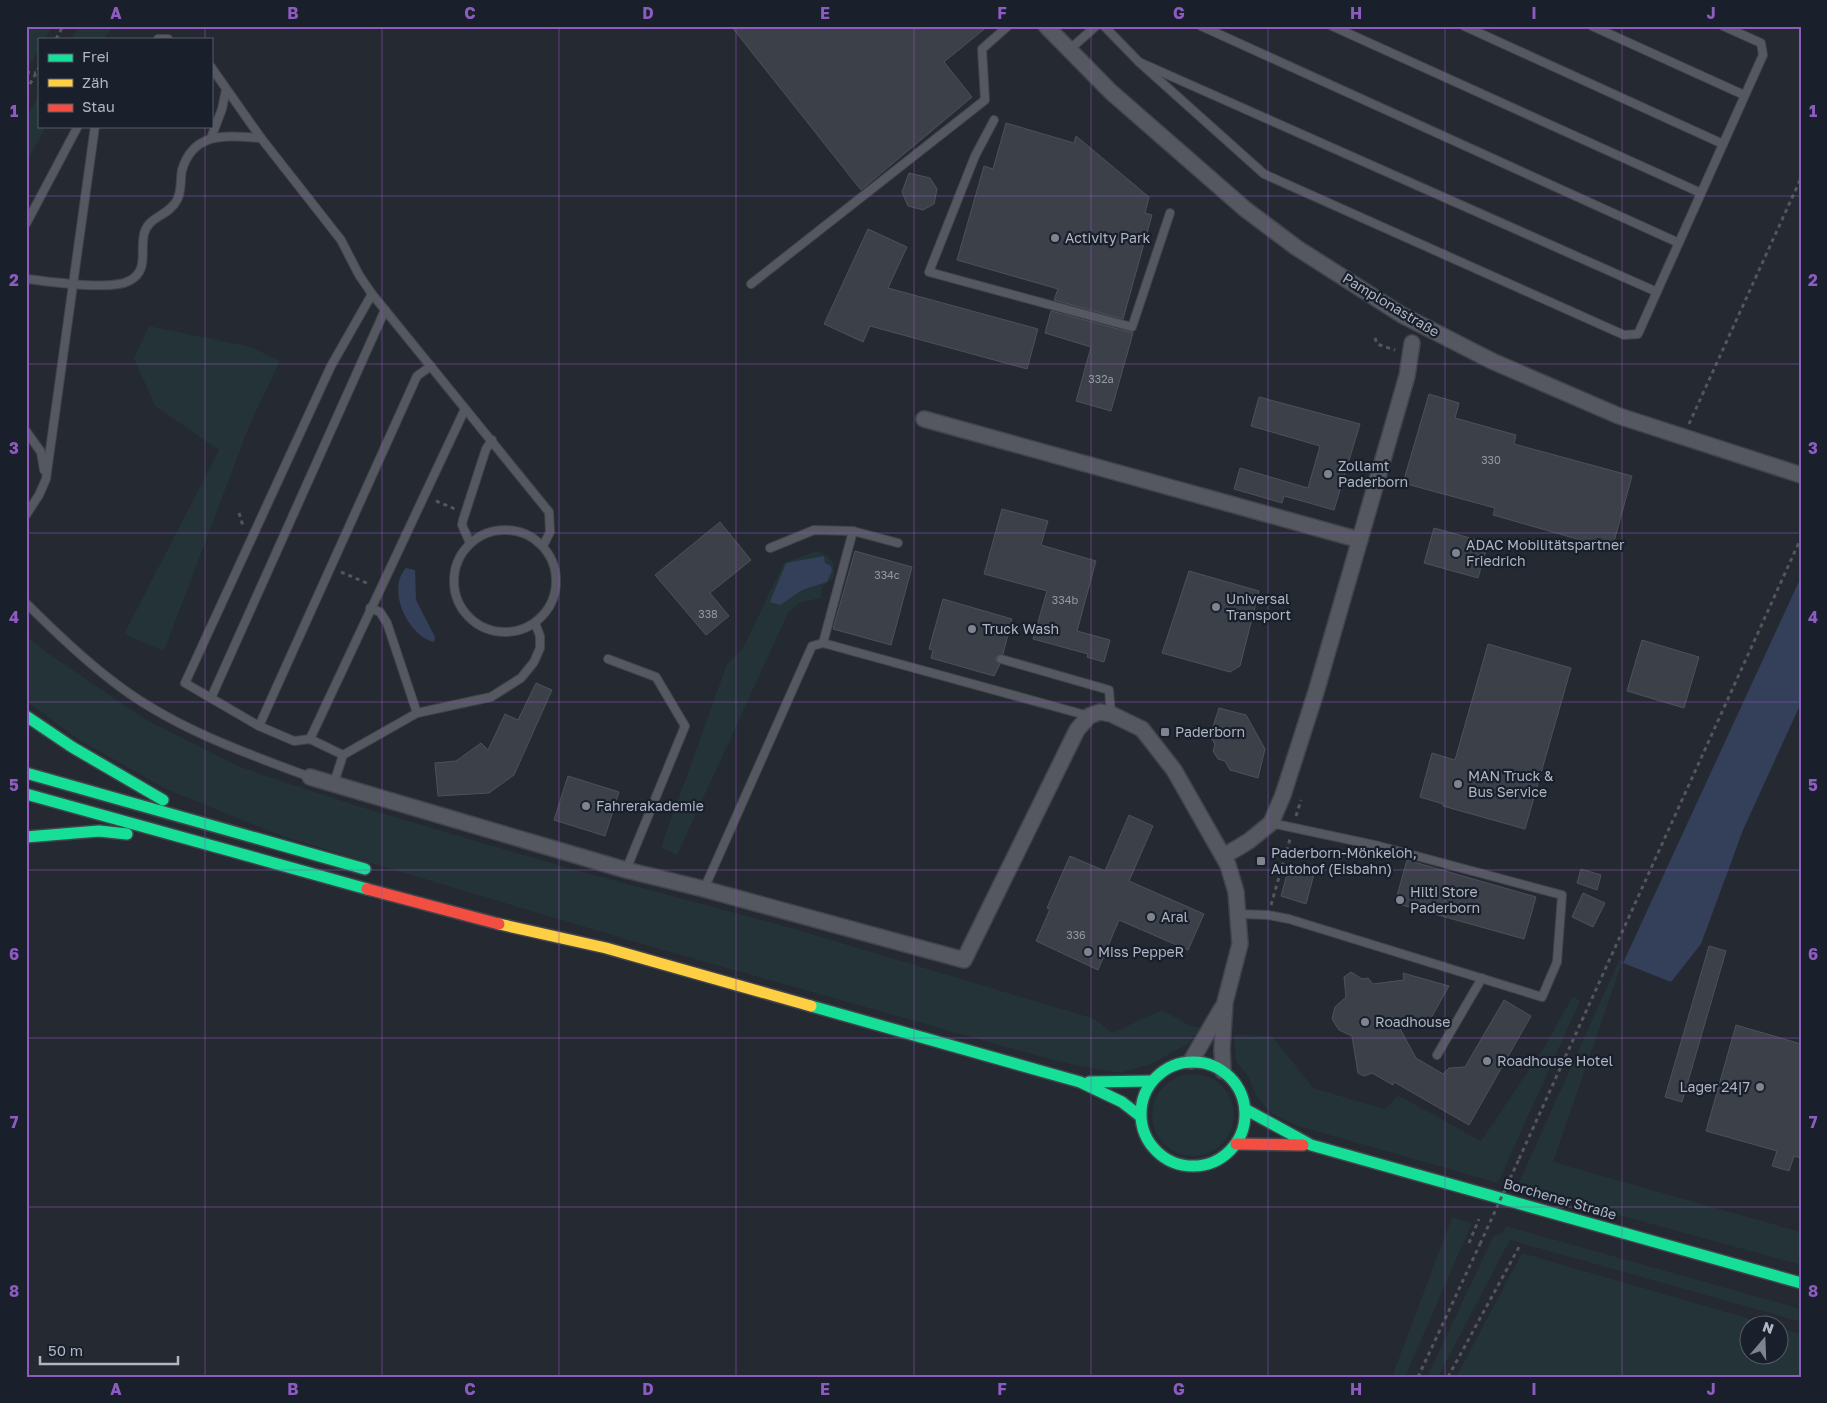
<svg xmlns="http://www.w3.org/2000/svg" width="1827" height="1403" viewBox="0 0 1827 1403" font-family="'Golos Text',sans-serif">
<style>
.green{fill:#233337}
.water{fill:#344059}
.building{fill:#3c4048;stroke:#4d5159}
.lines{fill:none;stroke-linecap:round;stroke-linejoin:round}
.lane-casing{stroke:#41444a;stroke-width:10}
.street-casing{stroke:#41444a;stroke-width:18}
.fast-casing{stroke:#41444a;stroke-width:14}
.slow-casing{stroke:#41444a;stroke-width:14}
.jam-casing{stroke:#41444a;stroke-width:14}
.path{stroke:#53575d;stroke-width:3;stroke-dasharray:4 4;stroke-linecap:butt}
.lane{stroke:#555860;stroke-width:8}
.street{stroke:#555860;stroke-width:15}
.fast{stroke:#16e098;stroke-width:11}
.slow{stroke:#ffcf43;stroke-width:11}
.jam{stroke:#f24e42;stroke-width:11}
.path-bridge{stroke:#53575d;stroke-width:3;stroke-dasharray:4 4;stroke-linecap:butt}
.grid{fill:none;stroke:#8d5cc0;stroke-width:1;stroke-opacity:0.55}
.poi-dot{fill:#7e8490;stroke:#191f2b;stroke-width:2}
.labels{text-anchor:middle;stroke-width:4.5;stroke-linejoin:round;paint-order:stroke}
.number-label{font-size:11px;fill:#9298a4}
.poi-label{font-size:14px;fill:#aeb5c3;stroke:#191f2b;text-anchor:start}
.street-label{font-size:14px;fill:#aeb5c3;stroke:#191f2b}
.neatline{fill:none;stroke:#8d5cc0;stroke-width:2}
.grid-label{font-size:16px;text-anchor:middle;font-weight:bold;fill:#8d5cc0}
</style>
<rect width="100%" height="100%" fill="#252931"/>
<g class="green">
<polygon points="26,26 53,26 45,39 39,39 39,50 26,70"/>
<polygon points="79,26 115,26 103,39 72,39"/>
<polygon points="39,95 39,126 46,126 26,163 26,118"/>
<polygon points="149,326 251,347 280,361 250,424 164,651 124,634 219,450 155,406 134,358"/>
<path d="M 816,551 C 833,556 836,563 833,579 L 822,586 L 821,598 L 801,602 L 789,611 L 677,855 L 661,847 L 727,664 L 742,650 L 784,563 Z"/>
<polygon points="26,635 42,649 143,718 240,767 351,804 561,866 791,928 1095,1019 1112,1033 1162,1010 1190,1026 1201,1028 1188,1044 1151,1064 1120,1073 1060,1062 642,944 284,837 168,790 79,740 26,701"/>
<polygon points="1620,958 1622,963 1553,1162 1801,1232 1801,1265 1517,1187"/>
<polygon points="1573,996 1580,1001 1498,1183 1298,1126 1270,1113 1256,1096 1249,1078 1236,1061 1234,1035 1272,1036 1313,1088 1385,1109 1398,1095 1481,1141 1546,1044"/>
<circle cx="1193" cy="1115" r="41"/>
<polygon points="1452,1217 1472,1223 1405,1377 1392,1377"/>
<polygon points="1506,1226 1801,1309 1801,1322 1510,1240 1438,1377 1427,1377 1493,1237 1502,1233"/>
<polygon points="1522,1253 1771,1325 1750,1326 1750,1356 1780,1356 1780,1328 1801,1334 1801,1377 1456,1377"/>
</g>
<g class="water">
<polygon points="824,556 825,563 831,566 832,571 827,582 802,590 780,605 770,602 786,563"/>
<path d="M 406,568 L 415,570 L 416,600 L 435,637 L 434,642 C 408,636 386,589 406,568 Z"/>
<polygon points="1801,577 1801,703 1743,830 1701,944 1671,982 1623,963"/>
</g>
<g class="building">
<polygon points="731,26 988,26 944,62 972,97 861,190"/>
<polygon points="1006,123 1074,143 1076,136 1149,197 1145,213 1152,215 1123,319 1054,300 1058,289 957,260 984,166 993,169"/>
<polygon points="909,173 930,178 937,189 934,204 923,210 908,206 902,192"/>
<polygon points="868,229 907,247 888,288 1038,329 1027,369 870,326 863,342 824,324"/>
<polygon points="1051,311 1133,333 1111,411 1076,401 1091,347 1045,333"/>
<polygon points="1429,394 1459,403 1455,418 1516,435 1514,444 1632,476 1612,549 1493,515 1495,508 1403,483"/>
<polygon points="1259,397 1360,424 1334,510 1284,496 1282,503 1234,489 1240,468 1308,488 1320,446 1251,426"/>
<polygon points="1002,509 1048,521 1041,545 1096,561 1077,631 1110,640 1104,662 1087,657 1088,654 1033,639 1047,591 984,574"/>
<polygon points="720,522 751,560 710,593 729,616 706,635 655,575"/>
<polygon points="1434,528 1488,543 1478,578 1424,563"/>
<polygon points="855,551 912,567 891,645 833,629"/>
<polygon points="1189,571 1259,591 1240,666 1230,672 1162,653"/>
<polygon points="943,599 1012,619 1003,654 996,657 996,661 1000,664 994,676 931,658 933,650 929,649"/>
<polygon points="1642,640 1699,657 1684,708 1627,691"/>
<polygon points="1488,644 1571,668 1525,829 1443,806 1443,804 1420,797 1432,753 1455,760"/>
<polygon points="536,683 552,690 514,775 489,793 438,796 435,763 456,761 481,743 488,750 505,714 518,720"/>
<polygon points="1219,708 1246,715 1265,749 1258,778 1230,770 1225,761 1218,759 1213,751 1215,744 1210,736"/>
<polygon points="568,776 619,792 605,836 554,820"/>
<polygon points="1129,815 1153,826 1129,881 1204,914 1188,950 1119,920 1098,970 1036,941 1050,909 1047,908 1070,856 1105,871"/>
<polygon points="1407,860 1536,897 1524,939 1395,903"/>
<polygon points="1289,867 1314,874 1306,904 1281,896"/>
<polygon points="1581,869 1601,875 1597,890 1577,883"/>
<polygon points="1583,893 1605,903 1593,927 1572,917"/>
<polygon points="1709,946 1726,951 1682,1102 1665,1097"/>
<polygon points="1351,972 1362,979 1368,978 1373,984 1404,980 1403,973 1449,986 1430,1020 1398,1025 1416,1058 1443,1074 1449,1068 1465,1067 1504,1000 1531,1016 1469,1125 1394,1082 1393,1085 1372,1073 1364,1076 1358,1073 1352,1036 1339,1030 1332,1019 1335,1007 1346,997 1344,977"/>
<polygon points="1736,1025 1801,1044 1801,1158 1794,1156 1789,1171 1772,1166 1777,1151 1706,1131"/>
</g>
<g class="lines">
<defs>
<g id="lane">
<polyline points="1104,26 1139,62 1657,292"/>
<polyline points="1201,26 1679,243"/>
<polyline points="1332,26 1701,193"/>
<polyline points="1464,26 1723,144"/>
<polyline points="1592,26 1744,95"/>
<polyline points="158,39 168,39"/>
<polyline points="1069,50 1096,26"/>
<polyline points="1139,62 1264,174 1624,335 1638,334 1763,55 1761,43 1723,26"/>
<polyline points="211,67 261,138 341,240 359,275 372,294"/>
<polyline points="994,120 975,156 929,272 1132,327 1170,213"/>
<polyline points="211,138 222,109 226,90"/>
<polyline points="26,224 78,126"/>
<path d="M 26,279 C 48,281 110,291 129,281 C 149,271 140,252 144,234 C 148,216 169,216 177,200 C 182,192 180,179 182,170 C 194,130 228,136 261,138"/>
<polyline points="751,284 985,100 982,49 1008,26"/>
<polyline points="26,431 41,452 44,470"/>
<polyline points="26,515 39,495 46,479 95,126"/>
<circle cx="505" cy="581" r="51"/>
<polyline points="470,543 462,525 463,520 486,449 492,440"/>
<polyline points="770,548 814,530 853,531"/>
<path d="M 26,603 C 53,630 81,657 111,680 C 169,726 242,752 310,777"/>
<polyline points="370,608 380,612 387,623 417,713"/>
<polyline points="823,643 853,531 898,543"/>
<polyline points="608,659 656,677 685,726 626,870"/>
<polyline points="1001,659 1109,690 1111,714"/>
<polyline points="211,698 385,310"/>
<polyline points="259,726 417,376 431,366"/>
<polyline points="310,739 294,741 259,726 185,683 331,366 372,294 549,512 550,532 543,546"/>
<polyline points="343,755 310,739 465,409"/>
<polyline points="334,783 343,755 417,713 491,697 521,678 534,662 540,648 540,636 535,623"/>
<polyline points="704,889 812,646 823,643 1089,716"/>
<polyline points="1239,914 1268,915 1289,919 1542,997 1557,962 1562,895 1379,846 1271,823"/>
<polyline points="1437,1055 1482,978"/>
</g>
<g id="street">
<polyline points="1046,26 1111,92 1245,209 1297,248 1402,315 1492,361 1619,416 1801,475"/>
<polyline points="924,419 1360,540"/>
<polyline points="310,777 626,870 704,889 964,960 1077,730 1089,716 1100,712 1111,714 1142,729 1174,770 1228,865 1236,892 1240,944 1225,1002 1222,1050 1223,1071"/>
<polyline points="1224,856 1249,841 1271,823 1283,795 1316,692 1407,376 1412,343"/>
<polyline points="1191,1061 1222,1008"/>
</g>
<g id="fast">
<polyline points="26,716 72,747 163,800"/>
<polyline points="26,773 365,869"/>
<polyline points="26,794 367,889"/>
<polyline points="26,837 99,831 127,834"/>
<polyline points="811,1006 1080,1082 1122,1102 1140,1116"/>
<circle cx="1193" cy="1114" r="52"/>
<polyline points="1089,1082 1152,1081"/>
<polyline points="1245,1109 1311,1145 1801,1283"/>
</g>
<polyline id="slow" points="499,924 606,948 811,1006"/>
<g id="jam">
<polyline points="367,889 499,924"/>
<polyline points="1236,1144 1303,1145"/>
</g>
</defs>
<use href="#lane" class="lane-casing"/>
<use href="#street" class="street-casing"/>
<use href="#fast" class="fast-casing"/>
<use href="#slow" class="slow-casing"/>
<use href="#jam" class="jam-casing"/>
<g class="path">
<polyline points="56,39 63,26"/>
<polyline points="26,72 36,73"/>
<polyline points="26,91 39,68"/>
<polyline points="1375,338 1377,344 1395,350"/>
<polyline points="1689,424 1801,178"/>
<polyline points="436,501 455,509"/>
<polyline points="239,513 243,526"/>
<polyline points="341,572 369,584"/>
<polyline points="1296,816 1301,800"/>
<polyline points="1271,905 1290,839"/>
<polyline points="1519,1159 1801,538"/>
<polyline points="1469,1243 1479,1219"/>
<polyline points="1418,1377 1480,1244"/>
<polyline points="1448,1377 1519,1247"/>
</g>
<use href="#lane" class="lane"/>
<use href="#street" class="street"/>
<use href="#fast" class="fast"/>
<use href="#slow" class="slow"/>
<use href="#jam" class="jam"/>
<polyline class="path-bridge" points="1480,1244 1519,1159"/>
</g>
<path class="grid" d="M 205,26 L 205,39M 382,26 L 382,1377M 559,26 L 559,1377M 736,26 L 736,1377M 914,26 L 914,1377M 1091,26 L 1091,1377M 1268,26 L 1268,1377M 1445,26 L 1445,1377M 1622,26 L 1622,1377M 205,126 L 205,1377M 26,196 L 1801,196M 26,364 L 1801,364M 26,533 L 1801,533M 26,702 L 1801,702M 26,870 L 1801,870M 26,1038 L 1801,1038M 26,1207 L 1801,1207"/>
<g class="poi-dot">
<circle cx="1055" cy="238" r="5"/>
<circle cx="1328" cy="474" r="5"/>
<circle cx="1456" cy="553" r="5"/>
<circle cx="1216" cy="607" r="5"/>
<circle cx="972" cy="629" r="5"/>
<rect x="1160" y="727" width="10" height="10" rx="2.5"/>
<circle cx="1458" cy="784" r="5"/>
<circle cx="586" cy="806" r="5"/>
<rect x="1256" y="856" width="10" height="10" rx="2.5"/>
<circle cx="1400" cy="900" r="5"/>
<circle cx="1151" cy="917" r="5"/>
<circle cx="1088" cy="952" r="5"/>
<circle cx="1365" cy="1022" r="5"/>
<circle cx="1487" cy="1061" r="5"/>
<circle cx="1760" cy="1087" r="5"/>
</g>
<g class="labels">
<g class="number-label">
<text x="1101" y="383">332a</text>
<text x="1491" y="464">330</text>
<text x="887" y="579">334c</text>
<text x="1065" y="604">334b</text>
<text x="708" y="618">338</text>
<text x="1076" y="939">336</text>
</g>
<g class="poi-label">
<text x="1065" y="243">Activity Park</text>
<text x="1338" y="471">Zollamt<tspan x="1338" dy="16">Paderborn</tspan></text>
<text x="1466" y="550">ADAC Mobilitätspartner<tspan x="1466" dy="16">Friedrich</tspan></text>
<text x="1226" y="604">Universal<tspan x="1226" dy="16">Transport</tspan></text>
<text x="982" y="634">Truck Wash</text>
<text x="1175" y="737">Paderborn</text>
<text x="1468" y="781">MAN Truck &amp;<tspan x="1468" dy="16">Bus Service</tspan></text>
<text x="596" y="811">Fahrerakademie</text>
<text x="1271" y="858">Paderborn-Mönkeloh,<tspan x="1271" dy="16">Autohof (Eisbahn)</tspan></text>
<text x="1410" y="897">Hilti Store<tspan x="1410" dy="16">Paderborn</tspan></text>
<text x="1161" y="922">Aral</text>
<text x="1098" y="957">Miss PeppeR</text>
<text x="1375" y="1027">Roadhouse</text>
<text x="1497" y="1066">Roadhouse Hotel</text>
<text x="1750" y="1092" text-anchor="end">Lager 24|7</text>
</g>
<g class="street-label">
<text transform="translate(1391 305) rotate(31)" y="5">Pamplonastraße</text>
<text transform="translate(1560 1199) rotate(16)" y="5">Borchener Straße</text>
</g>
</g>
<rect width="1827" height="1403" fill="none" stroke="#191f2b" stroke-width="55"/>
<rect x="38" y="38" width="175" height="90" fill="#191f2b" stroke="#555b68"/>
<rect x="48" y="54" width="25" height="8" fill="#16e098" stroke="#555b68"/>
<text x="82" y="62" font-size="15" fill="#aeb5c3">Frei</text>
<rect x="48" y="79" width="25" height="8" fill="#ffcf43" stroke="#555b68"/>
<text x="82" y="88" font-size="15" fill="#aeb5c3">Zäh</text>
<rect x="48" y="104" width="25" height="8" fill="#f24e42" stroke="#555b68"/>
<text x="82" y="112" font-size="15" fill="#aeb5c3">Stau</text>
<g transform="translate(1764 1340) rotate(19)"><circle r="24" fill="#191f2b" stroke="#555b68"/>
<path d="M0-4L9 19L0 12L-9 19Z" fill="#7e8490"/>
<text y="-8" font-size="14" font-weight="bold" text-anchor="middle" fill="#aeb5c3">N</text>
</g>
<path d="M40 1356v8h138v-8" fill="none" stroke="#aeb5c3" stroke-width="2.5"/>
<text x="48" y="1356" font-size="15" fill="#aeb5c3" stroke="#191f2b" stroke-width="4" paint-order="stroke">50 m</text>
<rect x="28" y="28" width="1772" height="1348" class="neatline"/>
<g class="grid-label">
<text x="116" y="19">A</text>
<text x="293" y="19">B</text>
<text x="470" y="19">C</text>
<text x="648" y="19">D</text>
<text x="825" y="19">E</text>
<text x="1002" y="19">F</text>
<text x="1179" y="19">G</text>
<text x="1356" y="19">H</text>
<text x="1534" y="19">I</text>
<text x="1711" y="19">J</text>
<text x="14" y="117">1</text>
<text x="1813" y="117">1</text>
<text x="14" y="286">2</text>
<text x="1813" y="286">2</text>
<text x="14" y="454">3</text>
<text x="1813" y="454">3</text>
<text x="14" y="623">4</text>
<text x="1813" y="623">4</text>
<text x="14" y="791">5</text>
<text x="1813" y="791">5</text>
<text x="14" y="960">6</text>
<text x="1813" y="960">6</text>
<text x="14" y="1128">7</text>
<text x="1813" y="1128">7</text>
<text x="14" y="1297">8</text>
<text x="1813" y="1297">8</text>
<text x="116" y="1395">A</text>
<text x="293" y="1395">B</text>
<text x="470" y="1395">C</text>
<text x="648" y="1395">D</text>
<text x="825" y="1395">E</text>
<text x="1002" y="1395">F</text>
<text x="1179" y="1395">G</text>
<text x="1356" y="1395">H</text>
<text x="1534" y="1395">I</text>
<text x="1711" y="1395">J</text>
</g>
</svg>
